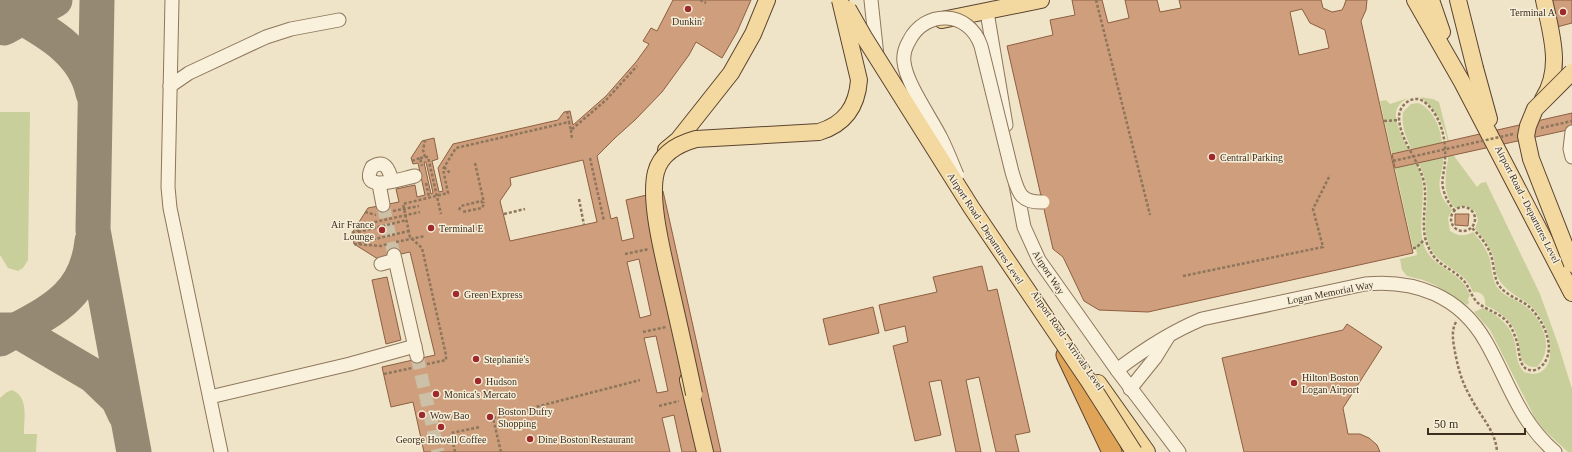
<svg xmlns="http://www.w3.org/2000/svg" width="1572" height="452" viewBox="0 0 1572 452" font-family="'Times New Roman',serif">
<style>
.green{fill:#c9cf9b}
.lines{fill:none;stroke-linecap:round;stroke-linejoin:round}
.taxiway{stroke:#968974;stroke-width:35}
.building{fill:#cf9f7d;stroke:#8d5f41;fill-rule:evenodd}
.minor-tunnel{stroke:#ccc0a6;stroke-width:13;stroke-dasharray:13 6;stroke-linecap:butt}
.minor-casing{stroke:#8d765c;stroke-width:15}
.major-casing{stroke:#5b4430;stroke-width:18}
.highway-casing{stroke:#5b4430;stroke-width:21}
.path{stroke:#8d765c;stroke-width:2.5;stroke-dasharray:3 2;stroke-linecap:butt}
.minor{stroke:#faf1dc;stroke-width:13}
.major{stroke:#f3d9a0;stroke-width:16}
.highway{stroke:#e0a458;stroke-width:19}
.minor-bridge-casing{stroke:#8d765c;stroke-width:15;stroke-linecap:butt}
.major-bridge-casing{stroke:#5b4430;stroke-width:18;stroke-linecap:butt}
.path-bridge{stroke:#8d765c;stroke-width:2.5;stroke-dasharray:3 2;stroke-linecap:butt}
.minor-bridge{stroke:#faf1dc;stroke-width:13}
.major-bridge{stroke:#f3d9a0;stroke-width:16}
.poi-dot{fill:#9e2a2b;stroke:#f7eed8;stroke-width:1.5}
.labels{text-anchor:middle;stroke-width:3;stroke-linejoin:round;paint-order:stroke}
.poi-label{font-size:10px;fill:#3d2e20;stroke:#f7eed8;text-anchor:start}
.street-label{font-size:10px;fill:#3d2e20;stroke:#f7eed8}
</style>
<rect width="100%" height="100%" fill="#f0e4c8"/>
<g class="green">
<path d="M 1420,97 L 1433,99 L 1439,102 L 1452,153 L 1477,187 L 1481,183 L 1486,182 L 1540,294 L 1559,347 L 1572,389 L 1572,452 L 1568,452 L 1545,431 L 1535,418 L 1490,330 L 1474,312 L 1483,308 C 1502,318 1513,327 1516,349 C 1517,359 1518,365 1524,372 C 1533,375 1540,375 1546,367 C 1550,362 1550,356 1550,350 C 1551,332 1540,312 1526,302 C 1515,295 1505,290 1498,278 C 1495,273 1495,266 1494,260 C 1491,248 1484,238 1475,229 L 1478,220 L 1475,211 L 1465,206 L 1455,208 C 1442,194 1445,176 1448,159 C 1451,135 1439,111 1420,97 Z"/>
<path d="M 1408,98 C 1401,102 1395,107 1396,117 C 1399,139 1414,155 1421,175 C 1427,198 1416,228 1425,248 C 1432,264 1448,268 1460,280 C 1465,284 1467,289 1470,295 L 1468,299 L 1469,303 L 1467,305 L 1437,286 L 1423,280 L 1407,276 L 1402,270 L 1400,259 L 1417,255 L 1416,248 L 1413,248 L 1380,101 L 1386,100 L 1390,104 Z"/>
<path d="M 1418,103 C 1439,111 1444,141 1443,162 C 1443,171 1438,179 1440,189 C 1441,198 1447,204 1452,210 L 1448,218 L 1450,231 C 1458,236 1464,237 1473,232 C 1480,240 1487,249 1490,260 C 1492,269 1492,279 1497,287 C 1503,296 1513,298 1522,304 C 1542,317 1556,348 1537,367 C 1514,368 1523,343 1514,329 C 1508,317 1497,311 1485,305 C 1486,297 1482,291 1473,292 C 1471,287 1468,281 1463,277 C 1452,267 1437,262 1430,247 C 1420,227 1430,204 1426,183 C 1421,159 1399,138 1403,112 L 1411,104 Z"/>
<polygon points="0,112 30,112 28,260 23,268 18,271 8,268 0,255"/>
<path d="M 12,390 C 29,397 24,418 24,434 L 37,434 L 36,452 L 0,452 L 0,398 L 7,392 Z"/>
</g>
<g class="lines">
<g class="taxiway">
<polyline points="97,0 93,230 134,452"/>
<path d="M 0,5 C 37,27 83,46 93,93"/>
<polyline points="4,28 55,0"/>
<polyline points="0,330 16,330 94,376 118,399 125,414"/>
<path d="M 0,339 C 46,313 86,300 92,241"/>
</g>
</g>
<g class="building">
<path d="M 673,0 L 751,0 L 737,32 L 722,58 L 696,42 L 689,55 L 662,92 L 635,120 L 616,137 L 597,156 L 611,219 L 617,217 L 622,241 L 634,238 L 626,200 L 663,191 L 721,452 L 682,452 L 674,415 L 662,418 L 670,452 L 424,452 L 413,402 L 391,407 L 382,367 L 435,355 L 410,252 L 378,259 L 354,244 L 352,233 L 368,208 L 399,202 L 396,189 L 415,185 L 417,197 L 425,195 L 418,163 L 413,164 L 411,158 L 422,141 L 434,138 L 438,159 L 432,161 L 439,192 L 443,191 L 438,168 L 453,144 L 558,120 L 564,112 L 570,111 L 573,125 L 606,96 L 636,62 L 649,44 L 643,41 L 651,28 L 657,31 ZM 583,160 L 597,222 L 510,241 L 500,201 L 511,185 L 510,178 ZM 424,162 L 426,162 L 433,193 L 431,194 ZM 639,259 L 651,315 L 640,318 L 627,262 ZM 656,336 L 668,391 L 657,393 L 644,338 Z"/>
<path d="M 1072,0 L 1102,0 L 1108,23 L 1129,18 L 1125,0 L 1157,0 L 1160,12 L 1181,8 L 1179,0 L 1321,0 L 1323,8 L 1332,12 L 1342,10 L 1344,6 L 1346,0 L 1367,0 L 1366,10 L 1361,21 L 1413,253 L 1148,312 L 1099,310 L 1084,301 L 1063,257 L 1053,249 L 1007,46 L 1053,35 L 1050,20 L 1075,15 ZM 1302,9 L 1310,23 L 1325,30 L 1329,48 L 1299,55 L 1290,12 Z"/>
<polygon points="1551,0 1572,0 1572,23 1557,27"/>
<polygon points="1572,113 1572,129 1395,168 1392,154"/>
<polygon points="1455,214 1469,214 1468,226 1455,225"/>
<polygon points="982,266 988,291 997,289 1030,432 1015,435 1019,452 996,452 979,377 966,380 981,452 956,452 941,380 929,382 941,435 915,441 893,346 908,342 905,326 885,331 879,305 937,292 933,277"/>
<polygon points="387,277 401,340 386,344 372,280"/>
<polygon points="873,307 879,333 829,345 823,319"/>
<polygon points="1347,324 1382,347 1343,408 1348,434 1360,434 1369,438 1377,445 1380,452 1244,452 1222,358 1343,330"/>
</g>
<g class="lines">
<g class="minor-tunnel">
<polyline points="383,205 394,255"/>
<polyline points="417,356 438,452"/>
</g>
<defs>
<g id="minor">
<polyline points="172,0 168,187 170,208 221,452"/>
<polyline points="871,0 877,56"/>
<polyline points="987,12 1006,125"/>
<polyline points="170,86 189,73 266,37 291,29 339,20"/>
<polyline points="1572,132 1570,149 1572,157"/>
<path d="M 392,181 C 389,169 385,159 372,167 C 358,195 403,178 415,176"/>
<polyline points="379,184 383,205"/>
<polyline points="1016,185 1024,227 1039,260 1117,370 1179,452"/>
<polyline points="394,255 417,356"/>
<polyline points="381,264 395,260"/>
<path d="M 1117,370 C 1143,350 1171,332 1202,319 L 1365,284 C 1415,279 1460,296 1486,342 C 1509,382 1518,420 1555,452"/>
<polyline points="1130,389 1155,358 1168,337"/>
<polyline points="210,397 350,364 415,346"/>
</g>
<g id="major">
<polyline points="1415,0 1462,82 1572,293"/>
<polyline points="1431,0 1442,32"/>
<polyline points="1458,0 1475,68 1489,119"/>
<polyline points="942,20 1041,0"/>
<path d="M 1543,99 C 1563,69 1551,33 1544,0"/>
<polyline points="666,150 678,140 731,73 753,34 767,0"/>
<polyline points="688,380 705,452"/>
<polyline points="1098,383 1147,452"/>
</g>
<polyline id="highway" points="1066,355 1112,452"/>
</defs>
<use href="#minor" class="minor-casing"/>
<use href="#major" class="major-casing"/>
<use href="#highway" class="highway-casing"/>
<g class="path">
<polyline points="700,0 706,3"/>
<polyline points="1096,0 1150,215"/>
<polyline points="567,111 569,122"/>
<polyline points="1384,121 1399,120"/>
<polyline points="571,130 572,140"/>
<polyline points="425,157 428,157 441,214"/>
<polyline points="420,158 425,157 423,150 425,140"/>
<polyline points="590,158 604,221"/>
<polyline points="412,161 420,158 422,166"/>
<polyline points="475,163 484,203"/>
<polyline points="444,167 450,173"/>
<polyline points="426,183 429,197"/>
<polyline points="579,199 584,225"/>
<circle cx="1463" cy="219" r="12"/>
<polyline points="459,210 461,206 481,201 484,204 482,208 462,212"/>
<polyline points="393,211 419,206"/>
<path d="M 1455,211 C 1449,204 1445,197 1443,188 C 1441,179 1445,170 1445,160 C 1446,143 1443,125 1433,111 C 1429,106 1424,100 1418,99 C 1408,98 1399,107 1399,117 C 1399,139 1419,160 1424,182 C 1428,203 1419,227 1428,246 C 1436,266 1449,266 1462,279 C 1469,285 1471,297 1478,303 C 1488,311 1501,313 1509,324 C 1513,330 1515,336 1517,342 C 1520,352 1518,373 1535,370 C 1539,369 1543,365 1545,362 C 1556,344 1541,316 1527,305 C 1517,298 1505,295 1498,284 C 1494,276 1494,267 1492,259 C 1489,246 1480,236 1471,227"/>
<polyline points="365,212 376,215"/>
<polyline points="504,214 525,209"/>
<polyline points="358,232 407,220"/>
<polyline points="352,233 375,222 420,212"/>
<polyline points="396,242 425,236"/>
<polyline points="358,243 409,231"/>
<polyline points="354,244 381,246 387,244"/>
<polyline points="1413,248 1416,248 1425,239"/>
<polyline points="625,254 649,249"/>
<polyline points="1183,276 1323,247 1313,209 1330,175"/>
<path d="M 1456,322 C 1451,331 1453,341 1455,352 C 1458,368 1462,383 1471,398 C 1480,416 1496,431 1497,452"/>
<polyline points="643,332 666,327"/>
<polyline points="427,364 446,360 446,355 422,248 410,237 403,204 448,193 443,169 456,148 569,122 571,130 606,100 637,66"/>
<polyline points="384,374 412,368"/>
<polyline points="659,406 679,401"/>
<polyline points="455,452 451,433 480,427"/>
<polyline points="501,452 493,418 640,380"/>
</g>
<use href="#minor" class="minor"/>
<use href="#major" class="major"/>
<use href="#highway" class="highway"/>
<defs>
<path id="minor-bridge" d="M 957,175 C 952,163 947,150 941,138 C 931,118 906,83 904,62 C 903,55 905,48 909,41 C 925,9 969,10 981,46 L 1012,172 C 1018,191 1019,203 1043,202"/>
<g id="major-bridge">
<polyline points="848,9 864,37 971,207 1088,380 1134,452"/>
<polyline points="1572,72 1535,109 1528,126 1526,136 1531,159 1572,264"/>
<path d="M 694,394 C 686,355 677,316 668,277 C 662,250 649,199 656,172 C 661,153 678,144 696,139 L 819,132 C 845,124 857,107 859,80 L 840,0"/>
</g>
</defs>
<use href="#minor-bridge" class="minor-bridge-casing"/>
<use href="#major-bridge" class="major-bridge-casing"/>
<g class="path-bridge">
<polyline points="1541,128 1572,121"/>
<polyline points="1393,161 1513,134"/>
</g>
<use href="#minor-bridge" class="minor-bridge"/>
<use href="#major-bridge" class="major-bridge"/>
</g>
<g class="poi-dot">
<circle cx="688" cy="9" r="4"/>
<circle cx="1563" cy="12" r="4"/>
<circle cx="1212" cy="157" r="4"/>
<circle cx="431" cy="228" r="4"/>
<circle cx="382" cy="230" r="4"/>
<circle cx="456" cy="294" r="4"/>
<circle cx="476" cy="359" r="4"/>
<circle cx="478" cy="381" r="4"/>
<circle cx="1294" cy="383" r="4"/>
<circle cx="436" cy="394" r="4"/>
<circle cx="422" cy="415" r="4"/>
<circle cx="490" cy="417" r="4"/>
<circle cx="441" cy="427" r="4"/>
<circle cx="530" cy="439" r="4"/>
</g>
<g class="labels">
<g class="poi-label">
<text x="1555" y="16" text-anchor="end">Terminal A</text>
<text x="688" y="25" text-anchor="middle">Dunkin'</text>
<text x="1220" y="161">Central Parking</text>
<text x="374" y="228" text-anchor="end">Air France<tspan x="374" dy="12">Lounge</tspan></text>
<text x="439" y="232">Terminal E</text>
<text x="464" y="298">Green Express</text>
<text x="484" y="363">Stephanie's</text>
<text x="1302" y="381">Hilton Boston<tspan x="1302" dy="12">Logan Airport</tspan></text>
<text x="486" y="385">Hudson</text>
<text x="444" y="398">Monica's Mercato</text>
<text x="498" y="415">Boston Dufry<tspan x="498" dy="12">Shopping</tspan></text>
<text x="430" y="419">Wow Bao</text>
<text x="441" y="443" text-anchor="middle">George Howell Coffee</text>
<text x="538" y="443">Dine Boston Restaurant</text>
</g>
<g class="street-label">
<text transform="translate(1528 204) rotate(63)" y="4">Airport Road - Departures Level</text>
<text transform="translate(986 228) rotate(57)" y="4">Airport Road - Departures Level</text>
<text transform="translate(1049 272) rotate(57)" y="4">Airport Way</text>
<text transform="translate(1330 292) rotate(-11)" y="4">Logan Memorial Way</text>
<text transform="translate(1068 340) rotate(55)" y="4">Airport Road - Arrivals Level</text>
</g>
</g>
<path d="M1428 428v6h97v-6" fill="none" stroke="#3d2e20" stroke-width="2"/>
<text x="1434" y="428" font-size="12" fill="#3d2e20" stroke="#f7eed8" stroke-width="3" paint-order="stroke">50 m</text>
</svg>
